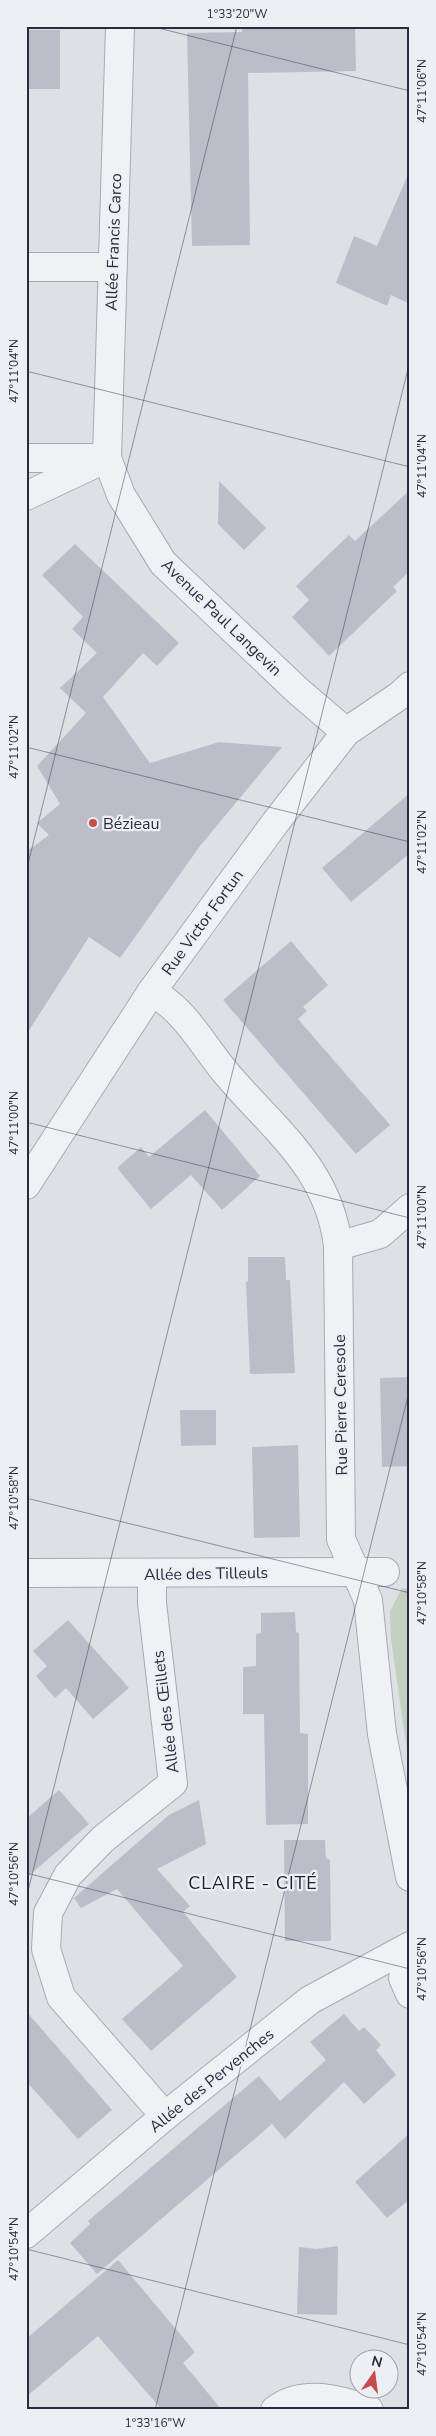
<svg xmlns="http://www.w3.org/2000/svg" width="436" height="2436" viewBox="0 0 436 2436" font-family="'Nunito Sans',sans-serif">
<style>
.green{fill:#c1d0bf}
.building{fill:#bbbec9}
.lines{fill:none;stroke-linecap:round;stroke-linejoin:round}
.minor-casing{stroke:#a7aab3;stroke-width:30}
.tertiary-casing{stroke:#a7aab3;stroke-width:30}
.minor{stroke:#f0f1f5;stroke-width:28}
.tertiary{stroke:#f0f1f5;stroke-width:28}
.ticks{fill:none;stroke:#282c3c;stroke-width:1;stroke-opacity:0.45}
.poi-dot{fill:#c44c4a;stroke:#edeff4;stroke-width:2}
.labels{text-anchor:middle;stroke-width:4.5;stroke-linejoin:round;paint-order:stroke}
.street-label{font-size:16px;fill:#282c3c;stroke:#edeff4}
.poi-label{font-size:16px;fill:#282c3c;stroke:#edeff4;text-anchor:start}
.neighbourhood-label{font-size:18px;letter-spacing:1px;fill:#1a1e2d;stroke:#edeff4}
.neatline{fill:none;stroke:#282c3c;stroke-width:2}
.ticks-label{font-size:12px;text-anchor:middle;fill:#282c3c}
</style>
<rect width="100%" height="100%" fill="#dee0e6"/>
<polygon class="green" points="402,1588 410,1589 410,1772 391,1639 390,1611"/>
<g class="building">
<polygon points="242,26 355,26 356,71 248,73 250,245 192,246 187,33 242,32"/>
<rect x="26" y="30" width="34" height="59"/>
<polygon points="410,170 410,304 391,295 387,306 336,283 354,236 377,246"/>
<polygon points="219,481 266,528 244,550 218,524"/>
<polygon points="410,490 410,571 393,587 397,591 329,656 292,617 309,600 296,586 349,535 355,541"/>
<polygon points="75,544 179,643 157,666 143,653 103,697 150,763 219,742 282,747 200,846 120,958 89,937 26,1035 26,852 49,835 37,823 60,804 37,766 86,713 60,688 97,653 72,629 83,617 42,575"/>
<polygon points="410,793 410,853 351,902 322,868"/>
<polygon points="291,941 328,985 303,1007 307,1011 298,1019 390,1125 356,1154 223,1000"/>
<polygon points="205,1110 260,1176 222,1210 191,1175 151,1209 117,1168 141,1147 149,1157"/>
<polygon points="248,1257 285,1257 286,1280 290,1280 295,1373 250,1374 246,1282 248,1281"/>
<polygon points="410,1377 410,1466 382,1467 380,1378"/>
<polygon points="180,1410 216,1410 216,1445 181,1446"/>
<polygon points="298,1445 300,1537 254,1538 252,1447"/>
<polygon points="295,1612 296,1632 299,1633 300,1733 308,1734 308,1824 266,1825 264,1714 243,1714 243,1667 256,1666 256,1634 261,1633 261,1613"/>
<polygon points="68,1620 129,1688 93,1719 66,1688 55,1698 36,1676 47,1666 33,1651"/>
<polygon points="59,1790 89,1824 26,1878 26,1819"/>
<polygon points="199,1800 206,1844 157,1869 190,1906 183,1912 237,1977 151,2051 122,2019 183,1966 117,1889 81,1908 74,1898 169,1815"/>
<polygon points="284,1840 325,1840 326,1858 330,1860 331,1941 285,1941"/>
<polygon points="26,2011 112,2110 78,2139 26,2081"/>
<polygon points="344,2014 359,2031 364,2027 381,2045 376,2050 396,2075 364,2104 344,2082 285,2139 272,2124 97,2274 70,2243 90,2224 88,2221 259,2076 280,2101 326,2060 310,2042"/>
<polygon points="410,2133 410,2199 387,2218 355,2182"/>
<polygon points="338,2246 337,2315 297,2314 299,2247 317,2249"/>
<polygon points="118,2260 195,2352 183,2363 222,2410 162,2410 98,2336 26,2397 26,2339"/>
</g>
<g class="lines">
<defs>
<g id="minor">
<polyline points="120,26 107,458 121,495 163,563 298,691 346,732"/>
<polyline points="26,267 112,267"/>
<polyline points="26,458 98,458"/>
<polyline points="26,496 107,458"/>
<path d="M 152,991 C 160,997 169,1003 176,1010 C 195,1028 209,1053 226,1073 C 273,1129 329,1168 338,1246 L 341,1539 L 368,1600 L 382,1734 L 410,1877"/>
<polyline points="338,1246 380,1234 410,1208"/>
<polyline points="26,1573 385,1572"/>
<polyline points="152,1574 152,1603 173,1783 103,1839 68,1875 48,1913 46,1949 61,1997 165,2116"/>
<polyline points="410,1952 403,1978 410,1994"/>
<polyline points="26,2234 165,2116 310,2000 410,1946"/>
<path d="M 275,2410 C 303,2389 339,2399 369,2410"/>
</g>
<polyline id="tertiary" points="26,1185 152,991 275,823 346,732 399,696 410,686"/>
</defs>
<use href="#minor" class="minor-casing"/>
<use href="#tertiary" class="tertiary-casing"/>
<use href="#minor" class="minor"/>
<use href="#tertiary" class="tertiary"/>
</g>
<path class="ticks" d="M 150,26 L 410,91M 26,371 L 410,467M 26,747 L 410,842M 26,872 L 237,26M 26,1122 L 410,1218M 26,1498 L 410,1593M 26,1873 L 410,1969M 26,1899 L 410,361M 26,2249 L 410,2345M 155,2410 L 410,1388"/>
<circle class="poi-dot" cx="93" cy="823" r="5"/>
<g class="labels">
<g class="street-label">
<text transform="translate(113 242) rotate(-88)" y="6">Allée Francis Carco</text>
<text transform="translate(222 617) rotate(44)" y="6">Avenue Paul Langevin</text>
<text transform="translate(202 922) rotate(-54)" y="6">Rue Victor Fortun</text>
<text transform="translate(340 1405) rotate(-91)" y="6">Rue Pierre Ceresole</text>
<text transform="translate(206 1573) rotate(-1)" y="6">Allée des Tilleuls</text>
<text transform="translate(165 1712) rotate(-97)" y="6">Allée des Œillets</text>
<text transform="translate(211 2080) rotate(-39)" y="6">Allée des Pervenches</text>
</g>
<g class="poi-label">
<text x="103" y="829">Bézieau</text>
</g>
<g class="neighbourhood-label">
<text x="253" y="1889">CLAIRE - CITÉ</text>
</g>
</g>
<rect width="436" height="2436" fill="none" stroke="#edeff4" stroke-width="55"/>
<g transform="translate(374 2374) rotate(14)"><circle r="24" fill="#edeff4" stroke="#9ea1aa"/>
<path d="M0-4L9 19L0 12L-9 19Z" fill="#c44c4a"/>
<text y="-8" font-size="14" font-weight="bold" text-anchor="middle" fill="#282c3c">N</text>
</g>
<rect x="28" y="28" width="380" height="2380" class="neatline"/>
<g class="ticks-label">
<text x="237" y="18">1°33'20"W</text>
<text transform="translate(422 91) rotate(-90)" y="4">47°11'06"N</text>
<text transform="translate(14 371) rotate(-90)" y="4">47°11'04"N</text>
<text transform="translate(422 466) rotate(-90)" y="4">47°11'04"N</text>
<text transform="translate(14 747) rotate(-90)" y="4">47°11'02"N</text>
<text transform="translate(422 842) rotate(-90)" y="4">47°11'02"N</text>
<text transform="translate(14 1123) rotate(-90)" y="4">47°11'00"N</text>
<text transform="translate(422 1217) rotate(-90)" y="4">47°11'00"N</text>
<text transform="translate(14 1498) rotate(-90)" y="4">47°10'58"N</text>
<text transform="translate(422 1593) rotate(-90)" y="4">47°10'58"N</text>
<text transform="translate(14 1874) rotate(-90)" y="4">47°10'56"N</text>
<text transform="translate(422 1969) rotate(-90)" y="4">47°10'56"N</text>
<text transform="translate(14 2249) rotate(-90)" y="4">47°10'54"N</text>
<text transform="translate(422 2344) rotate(-90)" y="4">47°10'54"N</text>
<text x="155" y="2427">1°33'16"W</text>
</g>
</svg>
